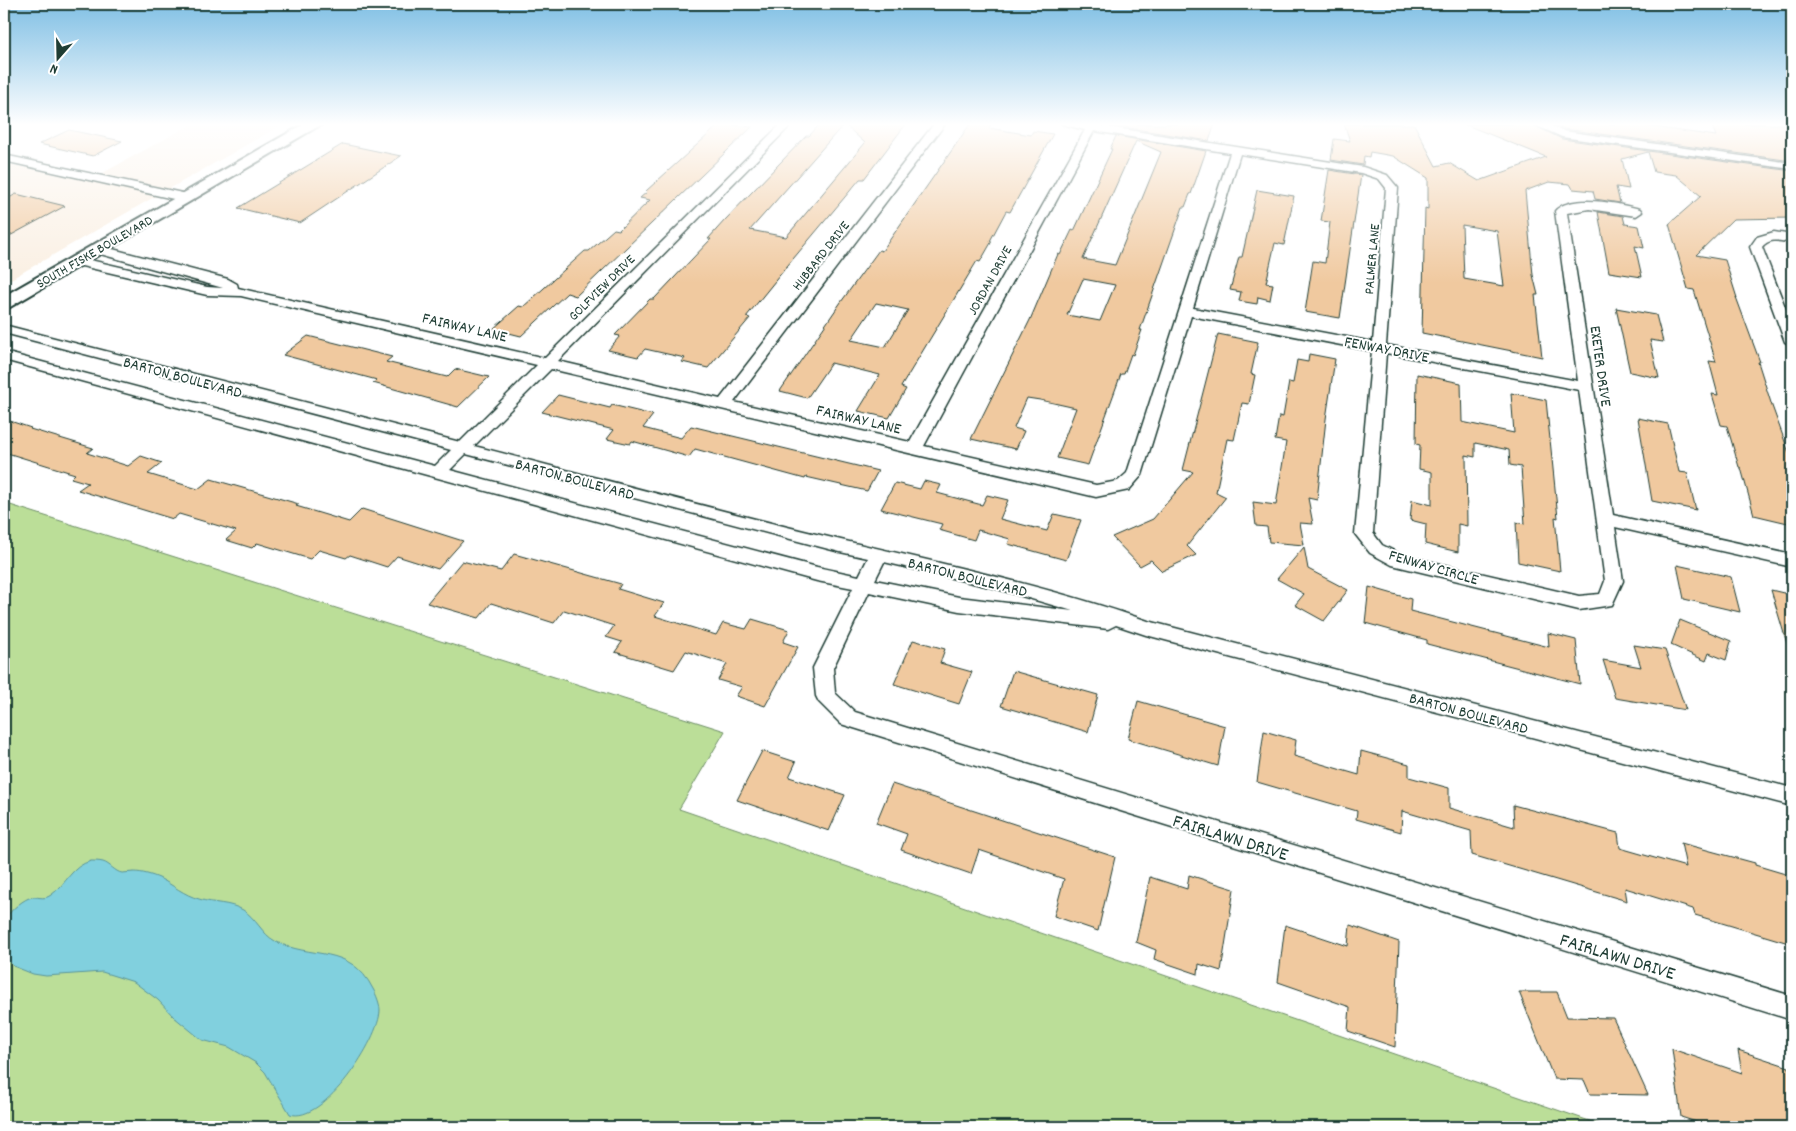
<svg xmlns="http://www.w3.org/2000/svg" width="1796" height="1131" viewBox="0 0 1796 1131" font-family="Dekko,sans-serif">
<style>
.built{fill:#faefe2}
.green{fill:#bbde98;stroke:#6d8e66}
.water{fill:#81d0de;stroke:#5a959a}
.building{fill:#f0c99f;stroke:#1f3d34;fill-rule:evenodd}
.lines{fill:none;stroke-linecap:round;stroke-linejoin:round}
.street-casing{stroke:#1f3d34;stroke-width:3}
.secondary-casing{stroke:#1f3d34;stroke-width:4}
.street{fill:#fff;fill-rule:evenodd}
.secondary{fill:#fff;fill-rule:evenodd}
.labels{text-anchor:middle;stroke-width:4;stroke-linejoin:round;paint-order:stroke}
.far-street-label{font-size:14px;fill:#1f3d34;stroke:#fff}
.street-label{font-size:16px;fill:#1f3d34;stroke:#fff}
.near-street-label{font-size:19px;fill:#1f3d34;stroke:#fff}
</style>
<rect width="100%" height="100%" fill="#fff"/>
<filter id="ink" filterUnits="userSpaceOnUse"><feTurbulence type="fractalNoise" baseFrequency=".02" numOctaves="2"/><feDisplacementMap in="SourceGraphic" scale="10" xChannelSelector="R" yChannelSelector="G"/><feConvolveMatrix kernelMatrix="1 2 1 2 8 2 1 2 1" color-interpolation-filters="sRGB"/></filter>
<g filter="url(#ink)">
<g class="built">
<polygon points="192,124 283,124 169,189 101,174"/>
<polygon points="4,163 156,196 4,283"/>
</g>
<polygon class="green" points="4,503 725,731 679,809 1607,1127 4,1127"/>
<path class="water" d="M 91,861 C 95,861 99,861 103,862 C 110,864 115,872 122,873 C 126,873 130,872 134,872 C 142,872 152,875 159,878 C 173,885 184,895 199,899 C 214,904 229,902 243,910 C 256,918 262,934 275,941 C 310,960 350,943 373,989 C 376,994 380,1004 380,1010 C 380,1039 323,1125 290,1114 L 265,1072 L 256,1063 L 229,1047 L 202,1040 L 174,1017 L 158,1000 L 134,982 L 102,972 L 46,976 L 33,974 L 13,966 L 4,957 C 4,948 1,929 4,922 C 6,914 21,901 29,898 C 37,895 43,901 51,895 C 67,884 71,866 91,861 Z"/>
<g class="building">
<polygon points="720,124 752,127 576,296 567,293 521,336 493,329 519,306 523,307 585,251 589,251 614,229 619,230 650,200 640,198 647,192 646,191"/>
<polygon points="820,124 844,124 750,230 786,237 865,143 844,124 906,124 864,179 860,179 788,265 746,317 750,318 708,368 682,362 685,358 645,349 638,357 608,350 620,336 615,335 650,299 654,299 711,239 708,239 725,220 806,136 809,136"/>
<path d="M 970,124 L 991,124 L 989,128 L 1031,135 L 1033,131 L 1053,134 L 1010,212 L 1006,211 L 990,241 L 992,241 L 980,262 L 977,261 L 901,387 L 906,389 L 889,418 L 858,411 L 880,375 L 872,373 L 831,363 L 807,398 L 780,391 L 841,302 L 879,250 L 882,251 ZM 876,303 L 908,310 L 885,347 L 851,340 Z"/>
<polygon points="1105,124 1215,124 1209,141"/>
<path d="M 1344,124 L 1414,124 L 1436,166 L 1449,163 L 1479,181 L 1546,157 L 1464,124 L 1531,124 L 1562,139 L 1792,171 L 1792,218 L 1733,219 L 1696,255 L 1725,260 L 1737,298 L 1736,297 L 1760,362 L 1758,362 L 1772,406 L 1792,461 L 1792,524 L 1754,515 L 1741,468 L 1739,467 L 1727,426 L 1721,425 L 1712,394 L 1718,395 L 1709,361 L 1716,362 L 1694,290 L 1688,289 L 1669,224 L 1701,196 L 1676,175 L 1654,172 L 1648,152 L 1622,159 L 1629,189 L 1616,187 L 1620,203 L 1595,199 L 1593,191 L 1573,189 L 1570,184 L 1549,182 L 1525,191 L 1533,275 L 1538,295 L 1535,295 L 1542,357 L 1422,333 L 1425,208 L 1428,209 L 1428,178 L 1393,156 L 1370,152 L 1369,157 L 1364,156 L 1363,165 L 1331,160 L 1334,139 L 1350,141 ZM 1462,225 L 1497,231 L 1504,286 L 1464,279 Z"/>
<polygon points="1554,124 1645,124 1646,126 1716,136 1711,124 1792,124 1792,161 1565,129"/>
<polygon points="69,130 122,141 93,156 39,144"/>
<path d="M 1116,136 L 1206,151 L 1191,194 L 1190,194 L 1185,207 L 1183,207 L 1140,330 L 1142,330 L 1133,355 L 1131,354 L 1124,374 L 1121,374 L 1088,465 L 1057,458 L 1076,408 L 1040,400 L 1027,398 L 1014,428 L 1024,431 L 1016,449 L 971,439 L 1030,320 L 1058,254 L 1060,255 L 1072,230 L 1074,231 L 1112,149 L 1110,149 ZM 1136,141 L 1161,152 L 1115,265 L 1083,259 ZM 1083,279 L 1115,285 L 1100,321 L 1067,315 Z"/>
<polygon points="343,144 401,156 300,223 238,208"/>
<polygon points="1329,170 1361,175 1340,318 1305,312 1313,261 1325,263 1330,222 1321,221"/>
<polygon points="1257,190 1294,196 1284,245 1275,243 1266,283 1273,284 1270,300 1258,297 1257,304 1239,301 1241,292 1230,290 1239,257 1242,257"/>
<polygon points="16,194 65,206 4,239 4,201"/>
<polygon points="1598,212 1623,216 1625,224 1639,226 1644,248 1635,246 1642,277 1609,272"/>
<polygon points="1616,308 1656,315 1663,342 1650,340 1659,378 1630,372"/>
<polygon points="1218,334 1258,342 1251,374 1255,375 1249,404 1242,403 1234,440 1227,439 1216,492 1226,497 1187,546 1196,555 1162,571 1151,560 1140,566 1112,537 1153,519 1193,472 1183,470"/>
<polygon points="308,336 392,357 386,362 447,377 455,369 489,377 458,407 373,383 377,380 283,355"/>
<polygon points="1309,354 1335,359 1326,419 1317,500 1308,498 1313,524 1300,523 1304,545 1269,542 1267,527 1256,526 1253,502 1276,505 1286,442 1275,440 1279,416 1283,417 1289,382 1293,383 1297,360 1308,362"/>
<polygon points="1417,374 1461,383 1462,422 1514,433 1511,393 1546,400 1558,518 1555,517 1560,571 1518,562 1516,522 1525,524 1521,467 1510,465 1509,450 1475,443 1475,457 1466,455 1467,526 1458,524 1458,552 1425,544 1426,524 1410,520 1412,500 1432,505 1432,472 1419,469 1420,445 1416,444"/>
<polygon points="558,395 610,408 612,405 653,415 643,428 681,438 691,426 878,471 867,491 806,477 805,479 695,449 689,457 632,441 630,444 607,439 614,430 542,412"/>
<polygon points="1638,418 1668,424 1679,472 1687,473 1696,510 1652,501"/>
<polygon points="4,419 31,428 30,429 93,448 87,453 128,466 141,456 162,463 148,474 198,489 211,479 299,504 296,506 349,522 362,509 463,541 438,569 397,556 387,567 350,555 346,558 319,550 310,559 257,543 252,548 226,540 236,531 179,514 173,519 78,490 88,483 71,478 75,474 4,452"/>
<polygon points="924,481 941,485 937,493 982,505 987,495 1008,500 1000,519 1047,531 1054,514 1081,520 1066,560 1008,544 1010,539 978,530 974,540 939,530 942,524 881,509 895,483 920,489"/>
<polygon points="1304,547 1308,569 1348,590 1324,621 1295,605 1304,594 1277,579"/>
<polygon points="514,554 621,584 618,589 664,603 655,616 716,635 723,623 746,629 752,619 789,630 783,642 798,647 765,706 736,696 742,687 718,680 727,664 686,651 674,670 615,652 622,642 606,637 614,626 564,610 554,623 491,603 479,618 427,603 462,561 501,571"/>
<polygon points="1677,565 1731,577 1740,612 1684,599"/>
<polygon points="1369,587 1411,599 1410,611 1549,647 1548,633 1576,640 1580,684 1427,644 1427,640 1365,623"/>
<polygon points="1771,590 1792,595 1792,647 1788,647"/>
<polygon points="1680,620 1731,641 1726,660 1709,653 1706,661 1671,645"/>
<polygon points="913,640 945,649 940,663 972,672 959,704 894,684"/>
<polygon points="1634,645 1665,650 1686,710 1615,698 1603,660 1641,667"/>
<polygon points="1013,671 1098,695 1088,732 1001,706"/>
<polygon points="1138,701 1225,726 1218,766 1128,739"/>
<polygon points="1264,731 1296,740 1294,756 1359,775 1361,751 1409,764 1409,777 1449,788 1449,808 1514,827 1513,805 1618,833 1620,848 1686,867 1681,843 1755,863 1755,865 1792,876 1792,944 1695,915 1693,909 1625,888 1627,901 1472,855 1471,831 1402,811 1401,832 1356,819 1357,811 1257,782"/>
<polygon points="762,751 796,762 789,777 845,795 829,831 737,800"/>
<polygon points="892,784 1115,857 1098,931 1054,916 1064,879 979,850 971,874 901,850 907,834 876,823"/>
<polygon points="1189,875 1234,889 1221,971 1199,964 1198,974 1154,959 1156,950 1136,942 1150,877 1187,889"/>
<polygon points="1285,925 1348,946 1350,925 1399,942 1395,1047 1348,1031 1350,1007 1278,982"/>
<polygon points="1519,992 1557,992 1567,1017 1613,1018 1648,1095 1590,1094 1584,1080 1554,1079"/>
<polygon points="1672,1049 1742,1073 1738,1050 1789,1067 1792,1083 1792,1127 1712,1127 1681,1117"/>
</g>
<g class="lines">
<defs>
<g id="street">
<path d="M 781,124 L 792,124 L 558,361 L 720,399 L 934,124 L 945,124 L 734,402 L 910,442 L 1085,130 L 1062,124 L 1090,124 L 1363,167 L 1387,175 L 1398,188 L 1386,345 L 1578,381 L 1555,211 C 1571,193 1620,204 1640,209 L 1642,212 L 1636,216 L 1589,209 L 1567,213 L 1613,515 L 1792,555 L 1792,567 L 1615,527 L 1623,581 L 1612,605 L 1579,610 L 1392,565 L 1370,553 L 1355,534 L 1372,351 L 1191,316 L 1142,475 L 1129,490 L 1096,497 L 551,369 L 474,446 C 596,477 718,511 841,540 C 944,564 1047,586 1148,621 L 1792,788 L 1792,806 L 1146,635 L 1116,625 L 1108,629 L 959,611 L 869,592 L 833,668 L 835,693 L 855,712 L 1792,996 L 1792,1020 L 841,724 L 819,702 L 816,696 L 813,668 L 853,588 L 817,581 L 4,360 L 4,352 L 435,466 L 451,450 L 4,333 L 4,325 L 460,442 L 537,365 L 241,296 L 207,295 L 73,264 L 71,261 L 77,257 L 207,287 L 223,288 L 93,252 L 91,249 L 93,246 L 97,245 L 228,279 L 237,284 L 238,288 L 545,358 ZM 1094,131 L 1230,153 L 1127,473 L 1118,481 L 1096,485 L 924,446 ZM 1240,154 L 1361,173 L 1379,179 L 1386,188 L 1373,342 L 1193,308 ZM 1386,353 L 1579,390 L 1605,581 L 1600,594 L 1579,596 L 1402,555 L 1382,545 L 1373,533 ZM 466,454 L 840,552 L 868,558 L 859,576 L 817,567 L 450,470 ZM 884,562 L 994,588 L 1073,611 L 959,597 L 875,580 Z"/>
<polygon points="1533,124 1548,124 1564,131 1792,163 1792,169 1562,137"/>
<polygon points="4,155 187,194 193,198 187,202 4,161"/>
<path d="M 1774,232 L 1792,235 L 1792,243 C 1781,241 1770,237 1762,247 L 1792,325 L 1792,346 L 1785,342 L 1750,247 L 1757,237 Z"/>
</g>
<polygon id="secondary" points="304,124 322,124 10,307 4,308 4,296"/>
</defs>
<use href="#street" class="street-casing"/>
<use href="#secondary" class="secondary-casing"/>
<use href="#street" class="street"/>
<use href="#secondary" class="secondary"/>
</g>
</g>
<linearGradient id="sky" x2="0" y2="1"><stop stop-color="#7fbfe4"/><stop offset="0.44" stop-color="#fff"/><stop offset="1" stop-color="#fff" stop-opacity="0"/></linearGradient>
<rect width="1796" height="283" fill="url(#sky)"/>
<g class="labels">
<g class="far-street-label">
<text transform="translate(94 251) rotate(-30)" y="5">SOUTH FISKE BOULEVARD</text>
<text transform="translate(820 255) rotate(-52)" y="5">HUBBARD DRIVE</text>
<text transform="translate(1371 259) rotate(-85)" y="5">PALMER LANE</text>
<text transform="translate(989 280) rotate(-61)" y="5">JORDAN DRIVE</text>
<text transform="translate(601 287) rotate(-45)" y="5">GOLFVIEW DRIVE</text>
</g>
<g class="street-label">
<text transform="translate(465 326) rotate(13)" y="6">FAIRWAY LANE</text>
<text transform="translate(1387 348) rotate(11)" y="6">FENWAY DRIVE</text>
<text transform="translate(1602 366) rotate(82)" y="6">EXETER DRIVE</text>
<text transform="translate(183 376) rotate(15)" y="6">BARTON BOULEVARD</text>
<text transform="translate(859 418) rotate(13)" y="6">FAIRWAY LANE</text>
<text transform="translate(575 478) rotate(15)" y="6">BARTON BOULEVARD</text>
<text transform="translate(1434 566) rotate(16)" y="6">FENWAY CIRCLE</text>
<text transform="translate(968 576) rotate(14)" y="6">BARTON BOULEVARD</text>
<text transform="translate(1469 712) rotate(15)" y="6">BARTON BOULEVARD</text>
</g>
<g class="near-street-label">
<text transform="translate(1231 836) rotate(17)" y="7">FAIRLAWN DRIVE</text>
<text transform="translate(1618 955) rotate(17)" y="7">FAIRLAWN DRIVE</text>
</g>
</g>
<rect width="1796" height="1131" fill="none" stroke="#fff" stroke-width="20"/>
<rect x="10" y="10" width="1776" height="1111" fill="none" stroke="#1f3d34" stroke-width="2" filter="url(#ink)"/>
<g transform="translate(58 58) rotate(200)" stroke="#ffffff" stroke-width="4" paint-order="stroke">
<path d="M0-4L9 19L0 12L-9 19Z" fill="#1f3d34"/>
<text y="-8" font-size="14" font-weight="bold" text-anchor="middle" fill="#1f3d34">N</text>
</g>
</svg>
